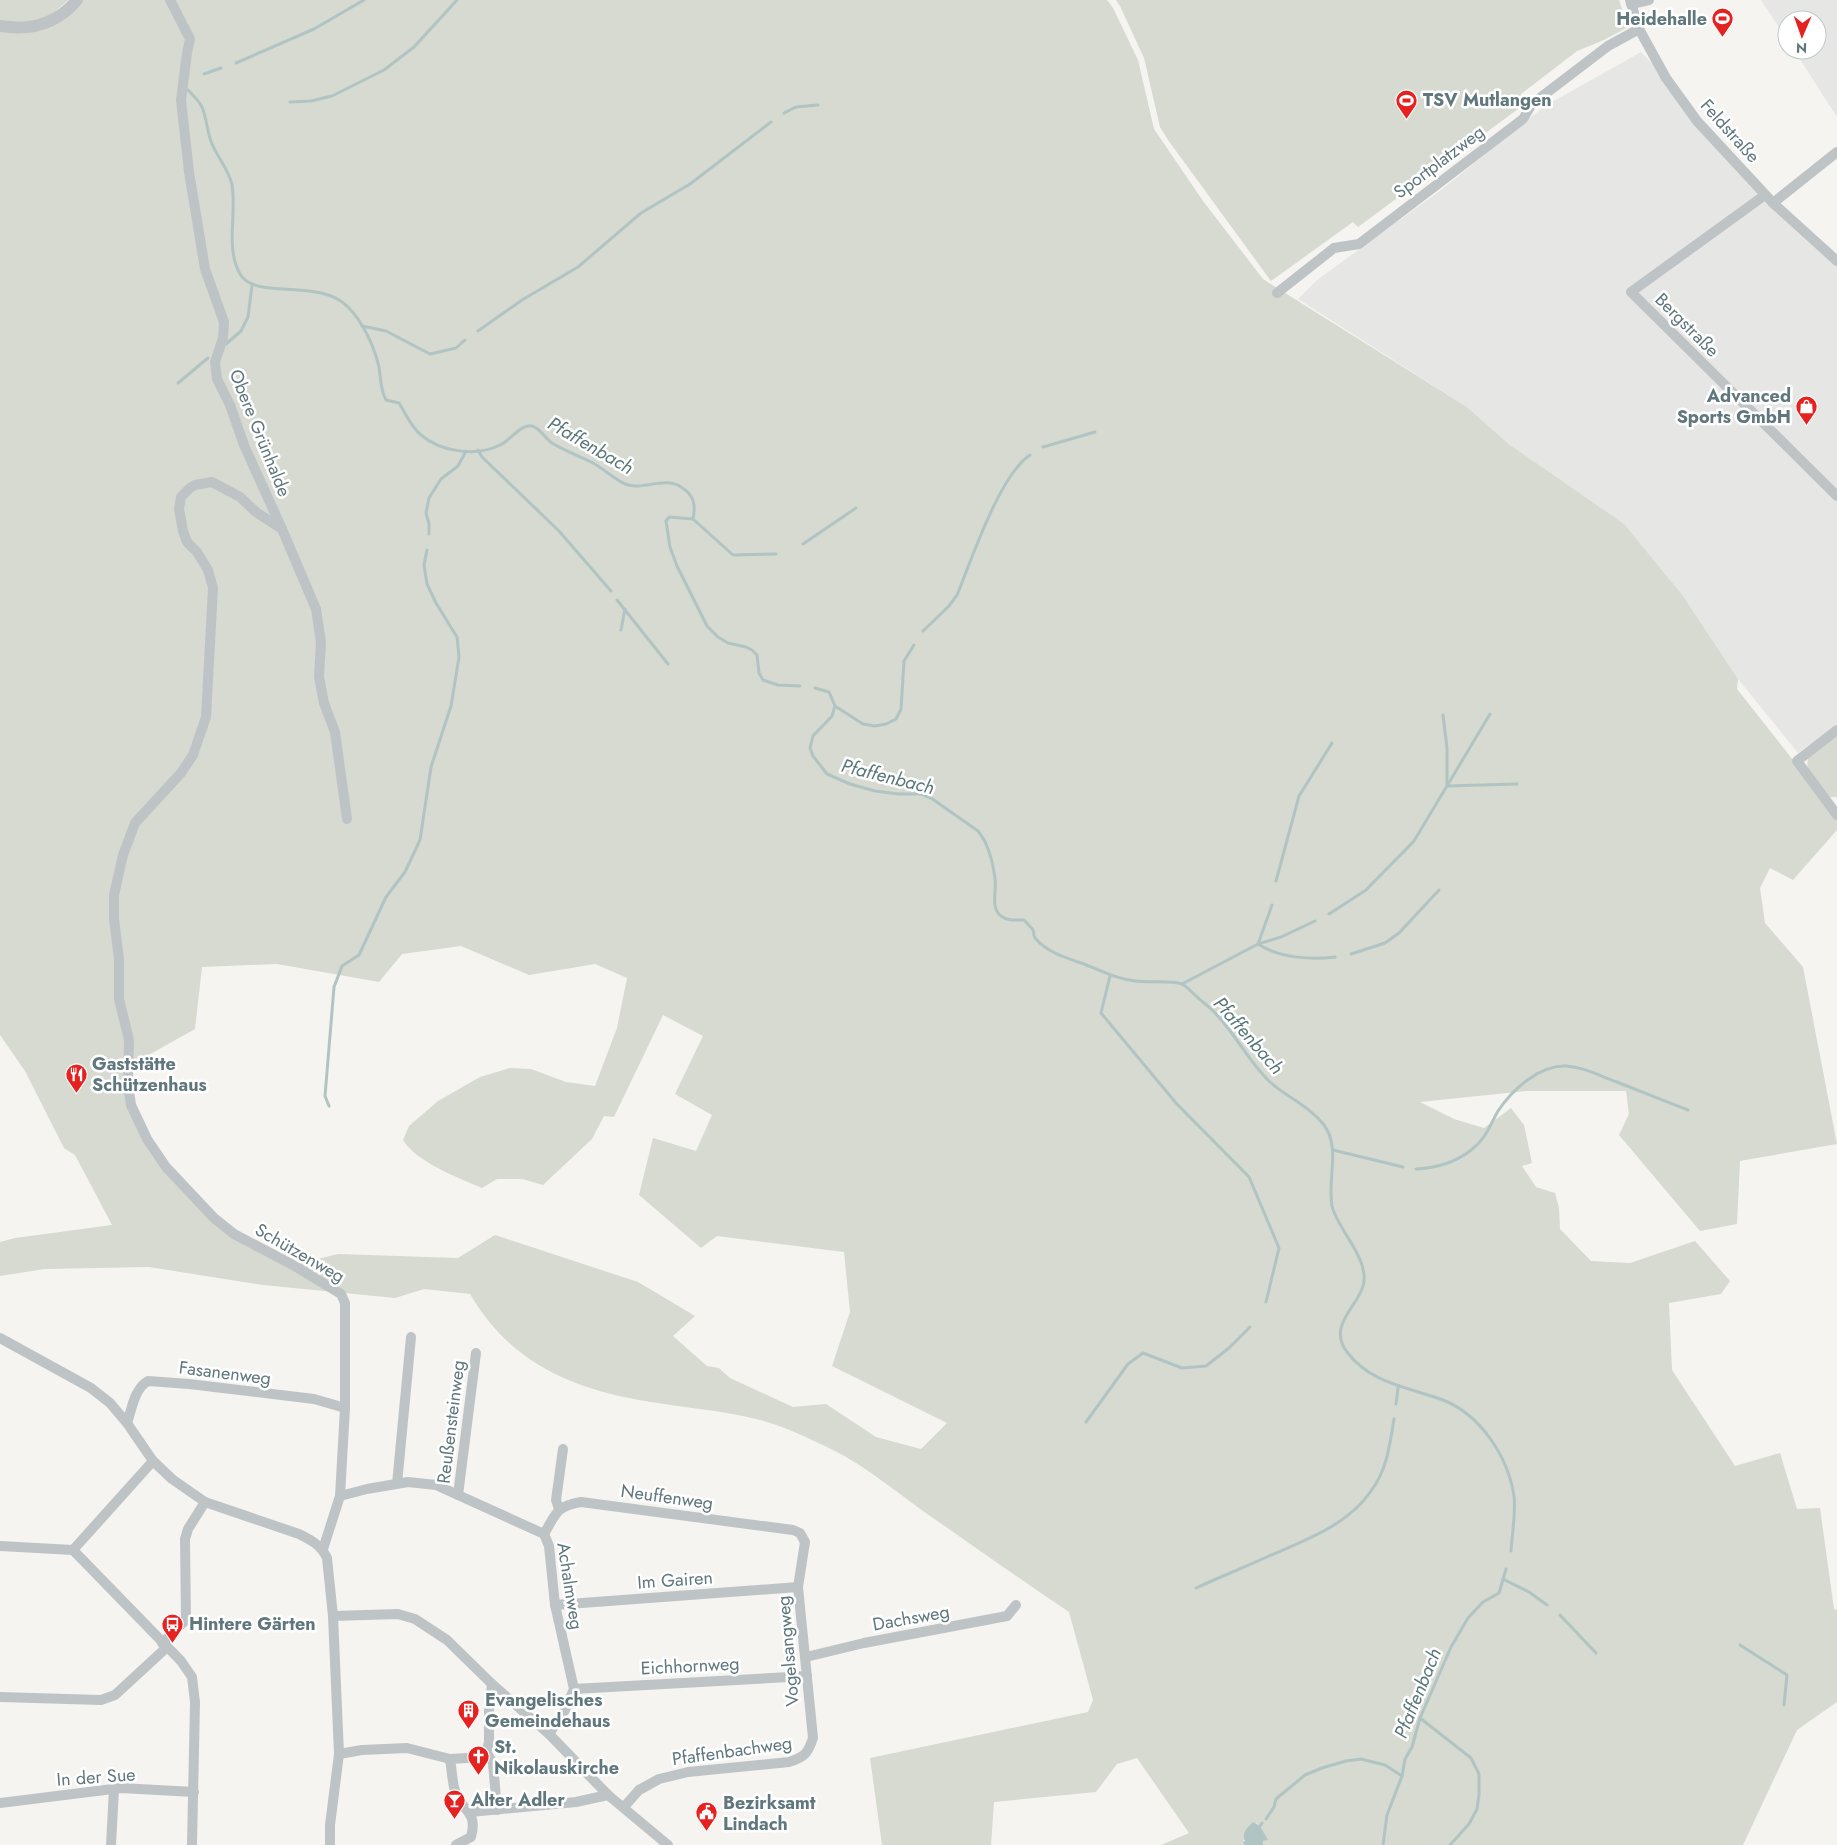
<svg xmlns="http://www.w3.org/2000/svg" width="1837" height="1845" viewBox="0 0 1837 1845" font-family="Jost,sans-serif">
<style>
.built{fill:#e6e6e5}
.green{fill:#d6dad0;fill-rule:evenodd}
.water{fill:#b1c4c4}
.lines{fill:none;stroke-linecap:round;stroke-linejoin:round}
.stream{stroke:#b1c4c4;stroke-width:3}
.minor{stroke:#bec4c6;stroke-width:10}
.tertiary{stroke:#bec4c6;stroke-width:12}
.labels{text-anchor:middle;stroke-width:5;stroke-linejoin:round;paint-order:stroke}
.poi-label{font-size:18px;font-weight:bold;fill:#60777d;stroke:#fff;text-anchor:start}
.street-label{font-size:18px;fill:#60777d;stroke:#fff}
.water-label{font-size:19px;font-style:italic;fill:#5a7879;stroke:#fff}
</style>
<rect width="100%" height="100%" fill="#f5f4f1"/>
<g class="built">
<polygon points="1761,0 1837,0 1837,117 1794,50 1817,50 1817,20 1787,20 1787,40"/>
<polygon points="1641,52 1666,78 1697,121 1837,261 1837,724 1798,753 1738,679 1683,596 1467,407 1298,299 1317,280 1441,190 1545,106"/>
</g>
<g class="green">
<path d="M 0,0 L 68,0 C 44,24 31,21 0,23 Z"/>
<path d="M 82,0 L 1107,0 L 1113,8 L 1138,60 L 1154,129 L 1203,201 L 1263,279 L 1467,407 L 1510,445 L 1624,524 L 1683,596 L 1738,679 L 1737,689 L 1837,816 L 1837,830 L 1793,880 L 1770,868 L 1760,888 L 1765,923 L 1803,967 L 1837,1144 L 1740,1161 L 1737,1224 L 1700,1231 L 1619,1135 L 1629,1114 L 1626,1091 L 1526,1091 L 1420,1102 L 1454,1119 L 1484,1128 L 1511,1108 L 1524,1125 L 1532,1163 L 1522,1166 L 1536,1187 L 1555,1193 L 1559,1208 L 1560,1229 L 1591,1261 L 1630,1263 L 1695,1241 L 1730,1281 L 1721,1294 L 1669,1303 L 1672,1370 L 1735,1466 L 1780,1453 L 1797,1509 L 1820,1508 L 1834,1609 L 1837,1610 L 1837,1702 L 1797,1730 L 1743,1845 L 1263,1845 L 1263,1841 L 1267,1840 L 1260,1826 L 1256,1823 L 1243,1842 L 1244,1845 L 1161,1845 L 1189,1833 L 1137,1758 L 1117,1764 L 1096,1792 L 994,1802 L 991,1845 L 882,1845 L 870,1758 L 1088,1712 L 1093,1700 L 1069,1612 C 1020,1579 972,1545 923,1511 C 894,1490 865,1466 833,1450 C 808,1438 782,1425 756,1419 C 721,1410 686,1408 651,1402 C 574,1390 511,1364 470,1294 L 424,1289 L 395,1298 L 263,1285 L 149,1267 L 45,1269 L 0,1276 L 0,1242 L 15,1238 L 112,1225 L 75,1155 L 64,1148 L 25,1071 L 0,1035 L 0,29 L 16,32 ZM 461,946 L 529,975 L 595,964 L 627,978 L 617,1028 L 595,1086 L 566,1082 L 531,1069 L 510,1068 L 480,1077 L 438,1101 L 409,1126 L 403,1140 C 416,1162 459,1178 482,1188 L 497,1179 L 522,1179 L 543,1185 L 592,1139 L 604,1116 L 614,1117 L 663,1015 L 703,1036 L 675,1094 L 712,1115 L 696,1151 L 653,1138 L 639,1195 L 701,1248 L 717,1236 L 844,1252 L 850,1312 L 832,1366 L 947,1423 L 921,1449 L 876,1437 L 826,1404 L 793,1407 L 730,1378 L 719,1368 L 707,1366 L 673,1336 L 695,1316 L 638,1282 L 495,1235 L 458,1258 L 338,1254 L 293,1265 L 214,1218 L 147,1139 L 128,1084 L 129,1066 L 195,1029 L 202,967 L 277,964 L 379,982 L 402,954 Z"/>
<polygon points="1116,0 1619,0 1628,27 1604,40 1577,51 1521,94 1518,109 1358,227 1353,222 1271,281 1168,140 1160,127 1144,58 1120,6"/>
<path d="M 1837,735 L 1837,797 L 1827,797 C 1819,786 1802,770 1809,757 Z"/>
</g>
<path class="water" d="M 1253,1822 L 1260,1826 L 1268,1840 L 1263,1841 L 1263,1845 L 1244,1845 L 1243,1842 L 1245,1841 C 1241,1833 1248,1827 1253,1822 Z"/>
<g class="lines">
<g class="stream">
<polyline points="236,63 314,29 364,0"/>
<polyline points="204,74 221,68"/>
<path d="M 188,90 C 193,95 199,101 202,107 C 207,119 207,132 212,144 C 217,156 230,172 232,185 C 237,214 225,247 240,274 C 256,301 318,277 348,307 C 363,322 374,346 379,367 C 381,379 380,389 386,400 L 399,403 C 406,414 411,427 421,435 C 441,452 476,457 500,445 C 510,441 520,424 532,426 C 540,428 545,438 552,443 C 565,451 579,456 593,463 C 604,469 614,479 625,484 C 643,491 664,476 681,487 C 694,495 696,504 693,519 L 669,517 L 666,521 L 670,547 L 677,566 L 707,626 L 718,637 L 728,643 L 746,647 L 752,650 L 757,655 L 759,673 L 763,680 L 778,685 L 800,686"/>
<polyline points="290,102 311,101 332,96 384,70 414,47 457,0"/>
<polyline points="784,113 796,107 818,105"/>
<polyline points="362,326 386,331 430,354 456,348 465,340"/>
<polyline points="478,331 522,300 578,267 641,213 690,184 771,122"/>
<polyline points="226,344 241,331 248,317 252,285"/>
<polyline points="178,383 208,358"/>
<polyline points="1043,447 1095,432"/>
<polyline points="478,450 482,457 559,531 611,591"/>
<polyline points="693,519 733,555 776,554"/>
<polyline points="429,534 429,524 426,513 429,498 441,479 458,466 466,451"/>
<polyline points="803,544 856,508"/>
<polyline points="617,600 668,664"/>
<polyline points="621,630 625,609"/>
<path d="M 923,631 L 949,606 L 957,595 C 972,559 999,476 1030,455"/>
<path d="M 815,688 L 829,692 L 835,706 L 832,716 L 813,736 L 810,748 L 813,756 L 827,774 L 850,784 L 875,791 L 898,794 L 921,794 L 931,798 L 978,831 C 988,843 993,863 995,879 C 997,890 990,908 1001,916 C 1007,921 1016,920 1024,920 C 1027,923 1031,927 1033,930 C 1035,935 1032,934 1036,939 C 1048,953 1067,958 1084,964 C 1101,971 1117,979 1136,981 C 1148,983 1171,980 1182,984 C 1186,986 1192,992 1196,996 C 1202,1002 1210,1007 1216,1014 C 1236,1035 1249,1062 1270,1082 C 1287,1097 1310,1107 1324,1125 C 1341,1148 1327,1179 1332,1206 C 1337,1229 1371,1260 1363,1286 C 1358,1306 1327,1326 1347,1352 C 1371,1384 1408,1387 1443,1400 C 1481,1415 1508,1457 1514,1496 C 1516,1512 1512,1534 1511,1551"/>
<polyline points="835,706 863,724 875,726 886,724 896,719 901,709 904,661 914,645"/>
<polyline points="1443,715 1447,748 1447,786 1517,784"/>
<polyline points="1276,881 1299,796 1332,743"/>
<path d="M 1272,905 L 1258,944 C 1279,958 1311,960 1335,957"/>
<polyline points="1329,914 1366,890 1414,841 1490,714"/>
<polyline points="1351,954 1385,943 1399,933 1439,890"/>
<polyline points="1110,976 1101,1013 1176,1103 1249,1177 1279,1248 1266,1302"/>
<polyline points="1182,984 1258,944 1281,937 1315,921"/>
<polyline points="329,1106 325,1096 334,987 342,966 359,955 386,897 405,872 420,840 431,767 451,706 459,657 457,637 436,603 427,584 424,565 427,550"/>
<polyline points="1333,1150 1403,1167"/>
<path d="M 1416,1169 C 1436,1168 1454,1163 1470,1151 C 1486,1139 1489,1127 1498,1111 C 1512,1090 1539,1065 1566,1066 C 1584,1067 1600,1076 1617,1082 C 1640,1091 1664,1101 1688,1110"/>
<polyline points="1396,1404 1398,1388"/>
<polyline points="1086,1422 1128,1364 1143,1353 1182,1368 1206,1366 1229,1348 1250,1327"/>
<polyline points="1503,1579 1529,1592 1547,1605"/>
<path d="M 1196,1588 C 1220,1577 1245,1567 1269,1556 C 1306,1540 1348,1525 1371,1491 C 1387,1470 1390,1444 1394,1419"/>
<polyline points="1560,1615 1596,1653"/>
<polyline points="1740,1645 1787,1675 1784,1705"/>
<polyline points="1420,1718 1471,1758 1479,1774 1479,1795 1477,1809 1469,1824 1450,1845"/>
<polyline points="1266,1819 1274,1807 1276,1799 1305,1775 1322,1768 1346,1761 1361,1759 1385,1765 1402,1776"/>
<polyline points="1260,1826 1262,1823"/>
<polyline points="1383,1845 1387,1815 1402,1776 1405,1759 1412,1747 1420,1718 1451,1647 1468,1618 1483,1602 1499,1593 1506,1569"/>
</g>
<g class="minor">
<polyline points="170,0 190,39 187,53 181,100 189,172 205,269 224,322 223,338 215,362 217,379 230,405 244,445 282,529 316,609 321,642 319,677 324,703 335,732 347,819"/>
<polyline points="1630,0 1639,29 1666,78 1697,121 1773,203 1837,261"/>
<polyline points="1631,4 1649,0"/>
<polyline points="1765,195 1631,292 1837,496"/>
<polyline points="1773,203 1837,152"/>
<polyline points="1277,293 1334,248 1359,244 1523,119 1532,104 1608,46 1639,29"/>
<polyline points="282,529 256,512 240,497 212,482 195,485 190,488 181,497 179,509 183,531 187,542 197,552 208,570 213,588 206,717 193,755 181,773 135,823 123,855 114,895 114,919 119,959 119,999 129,1040 128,1084 131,1105 147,1139 166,1167 214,1218 234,1234 293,1265 341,1294 345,1303 345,1408 340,1496 323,1549"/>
<polyline points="1837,730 1797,761 1837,815"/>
<path d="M 0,1338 L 91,1388 L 110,1403 L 127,1423 L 153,1461 L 172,1479 L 205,1502 L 299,1534 C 311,1540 321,1545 327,1558 L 333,1616 L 339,1754 L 330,1825 L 330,1845"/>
<path d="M 127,1423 C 132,1409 134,1389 148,1381 L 189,1384 L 314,1399 L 345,1408"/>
<polyline points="397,1484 411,1337"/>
<polyline points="458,1495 476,1353"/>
<polyline points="340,1496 367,1489 408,1482 436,1485 544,1534 549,1546 555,1605 574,1689 565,1710 549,1734"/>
<polyline points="559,1509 556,1500 563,1449"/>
<path d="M 544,1534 C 556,1514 556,1506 581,1502 L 793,1530 L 800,1533 L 805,1542 L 798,1587 L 813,1738 C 808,1753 805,1757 789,1762 L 688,1772 L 659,1779 L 639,1790 L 624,1807"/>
<polyline points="0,1546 73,1550"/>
<polyline points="73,1550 181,1661 192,1677 195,1702 192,1845"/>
<polyline points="73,1550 153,1461"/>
<polyline points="555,1605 798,1587"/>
<polyline points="333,1616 398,1614 415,1619 447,1640 492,1684 549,1734 608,1795 668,1845"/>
<polyline points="162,1643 186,1620 185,1539 188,1529 205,1502"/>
<polyline points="806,1657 864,1643 1007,1616 1016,1605"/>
<polyline points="574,1689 807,1676"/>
<polyline points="0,1697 101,1700 115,1695 166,1648"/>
<polyline points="487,1753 493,1763 497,1810"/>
<polyline points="339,1754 362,1750 407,1748 450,1759 485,1757 489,1742 489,1710 492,1684"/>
<path d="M 450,1759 C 452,1770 452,1784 456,1794 C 463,1812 478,1811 471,1837 L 456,1845"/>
<polyline points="0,1803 121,1788 194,1792"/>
<polyline points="470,1812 576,1802 608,1795"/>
<polyline points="111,1845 114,1789"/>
</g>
<path class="tertiary" d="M 0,26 C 30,31 57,24 77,0"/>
</g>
<defs>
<symbol id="stadium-pin" viewBox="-11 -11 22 30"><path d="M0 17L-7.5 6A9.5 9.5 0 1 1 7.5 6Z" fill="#e62221" stroke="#fff"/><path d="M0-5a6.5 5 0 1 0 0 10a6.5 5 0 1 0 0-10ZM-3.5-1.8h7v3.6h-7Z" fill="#fff"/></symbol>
<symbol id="shop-pin" viewBox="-11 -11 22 30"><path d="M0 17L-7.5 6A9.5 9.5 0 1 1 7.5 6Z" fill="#e62221" stroke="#fff"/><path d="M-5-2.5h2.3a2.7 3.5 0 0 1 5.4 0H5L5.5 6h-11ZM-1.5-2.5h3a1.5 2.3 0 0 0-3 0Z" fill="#fff"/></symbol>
<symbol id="restaurant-pin" viewBox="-11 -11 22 30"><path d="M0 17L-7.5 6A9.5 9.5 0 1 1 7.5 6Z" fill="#e62221" stroke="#fff"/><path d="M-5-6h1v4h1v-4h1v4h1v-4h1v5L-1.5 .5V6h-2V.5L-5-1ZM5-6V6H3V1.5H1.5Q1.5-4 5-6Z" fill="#fff"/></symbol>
<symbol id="bus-pin" viewBox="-11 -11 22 30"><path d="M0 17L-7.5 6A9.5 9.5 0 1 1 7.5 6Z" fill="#e62221" stroke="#fff"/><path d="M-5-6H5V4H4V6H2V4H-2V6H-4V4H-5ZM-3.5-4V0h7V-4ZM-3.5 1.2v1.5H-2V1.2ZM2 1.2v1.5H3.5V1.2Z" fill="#fff"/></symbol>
<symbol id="building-pin" viewBox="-11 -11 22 30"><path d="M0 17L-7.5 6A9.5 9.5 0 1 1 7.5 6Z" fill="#e62221" stroke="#fff"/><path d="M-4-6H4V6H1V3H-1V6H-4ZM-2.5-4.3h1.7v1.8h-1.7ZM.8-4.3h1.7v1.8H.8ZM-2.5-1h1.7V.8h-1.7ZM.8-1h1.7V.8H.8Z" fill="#fff"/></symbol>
<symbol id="church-pin" viewBox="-11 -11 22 30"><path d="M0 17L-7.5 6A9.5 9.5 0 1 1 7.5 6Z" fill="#e62221" stroke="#fff"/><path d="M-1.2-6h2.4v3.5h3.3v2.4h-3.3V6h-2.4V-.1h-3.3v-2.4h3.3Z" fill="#fff"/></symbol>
<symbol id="bar-pin" viewBox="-11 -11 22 30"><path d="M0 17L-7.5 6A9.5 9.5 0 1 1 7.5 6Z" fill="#e62221" stroke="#fff"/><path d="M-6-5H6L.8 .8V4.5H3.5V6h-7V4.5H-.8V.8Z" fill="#fff"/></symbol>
<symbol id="civic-pin" viewBox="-11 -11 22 30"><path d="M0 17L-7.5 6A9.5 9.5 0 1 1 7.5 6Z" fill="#e62221" stroke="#fff"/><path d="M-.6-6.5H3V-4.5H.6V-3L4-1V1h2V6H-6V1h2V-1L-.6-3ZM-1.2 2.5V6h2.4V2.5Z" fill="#fff"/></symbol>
</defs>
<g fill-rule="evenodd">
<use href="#stadium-pin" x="1710" y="6" width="25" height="34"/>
<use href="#stadium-pin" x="1394" y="88" width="25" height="34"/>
<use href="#shop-pin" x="1794" y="394" width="25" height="34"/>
<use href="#restaurant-pin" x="64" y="1062" width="25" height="34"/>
<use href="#bus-pin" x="160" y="1612" width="25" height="34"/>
<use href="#building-pin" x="456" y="1698" width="25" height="34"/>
<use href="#church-pin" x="466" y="1744" width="25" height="34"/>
<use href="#bar-pin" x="442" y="1788" width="25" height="34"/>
<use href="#civic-pin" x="694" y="1800" width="25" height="34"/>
</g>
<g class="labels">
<g class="poi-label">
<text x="1707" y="25" text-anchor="end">Heidehalle</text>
<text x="1423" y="106">TSV Mutlangen</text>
<text x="1791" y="402" text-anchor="end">Advanced<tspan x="1791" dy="21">Sports GmbH</tspan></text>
<text x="92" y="1070">Gaststätte<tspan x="92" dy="21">Schützenhaus</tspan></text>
<text x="189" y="1630">Hintere Gärten</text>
<text x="485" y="1706">Evangelisches<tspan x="485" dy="21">Gemeindehaus</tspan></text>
<text x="494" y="1753">St.<tspan x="494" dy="21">Nikolauskirche</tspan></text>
<text x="471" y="1806">Alter Adler</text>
<text x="723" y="1809">Bezirksamt<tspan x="723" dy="21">Lindach</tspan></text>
</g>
<g class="street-label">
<text transform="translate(1730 131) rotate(48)" y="6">Feldstraße</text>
<text transform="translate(1439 162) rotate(-37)" y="6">Sportplatzweg</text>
<text transform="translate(1687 325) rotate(45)" y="6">Bergstraße</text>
<text transform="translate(260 433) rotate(68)" y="6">Obere Grünhalde</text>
<text transform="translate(300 1253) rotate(30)" y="6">Schützenweg</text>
<text transform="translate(225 1373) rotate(7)" y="6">Fasanenweg</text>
<text transform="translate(451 1422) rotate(-83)" y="6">Reußensteinweg</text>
<text transform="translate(667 1497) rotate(8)" y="6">Neuffenweg</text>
<text transform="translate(675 1580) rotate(-4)" y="6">Im Gairen</text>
<text transform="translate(570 1586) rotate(81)" y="6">Achalmweg</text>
<text transform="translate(911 1618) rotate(-10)" y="6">Dachsweg</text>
<text transform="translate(788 1651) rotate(-95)" y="6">Vogelsangweg</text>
<text transform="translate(690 1666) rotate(-3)" y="6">Eichhornweg</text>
<text transform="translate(732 1751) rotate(-8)" y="6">Pfaffenbachweg</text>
<text transform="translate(96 1777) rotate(-4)" y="6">In der Sue</text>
</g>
<g class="water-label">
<text transform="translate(591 445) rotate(30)" y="7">Pfaffenbach</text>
<text transform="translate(888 776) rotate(14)" y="7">Pfaffenbach</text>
<text transform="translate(1249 1035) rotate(49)" y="7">Pfaffenbach</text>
<text transform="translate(1417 1693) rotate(-68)" y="7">Pfaffenbach</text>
</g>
</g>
<g transform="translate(1802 35) rotate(182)"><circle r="24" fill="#ffffff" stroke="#bfc9cb"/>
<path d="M0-4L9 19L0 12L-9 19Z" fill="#e62221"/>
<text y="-8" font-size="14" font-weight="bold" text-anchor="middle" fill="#60777d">N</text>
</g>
</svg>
